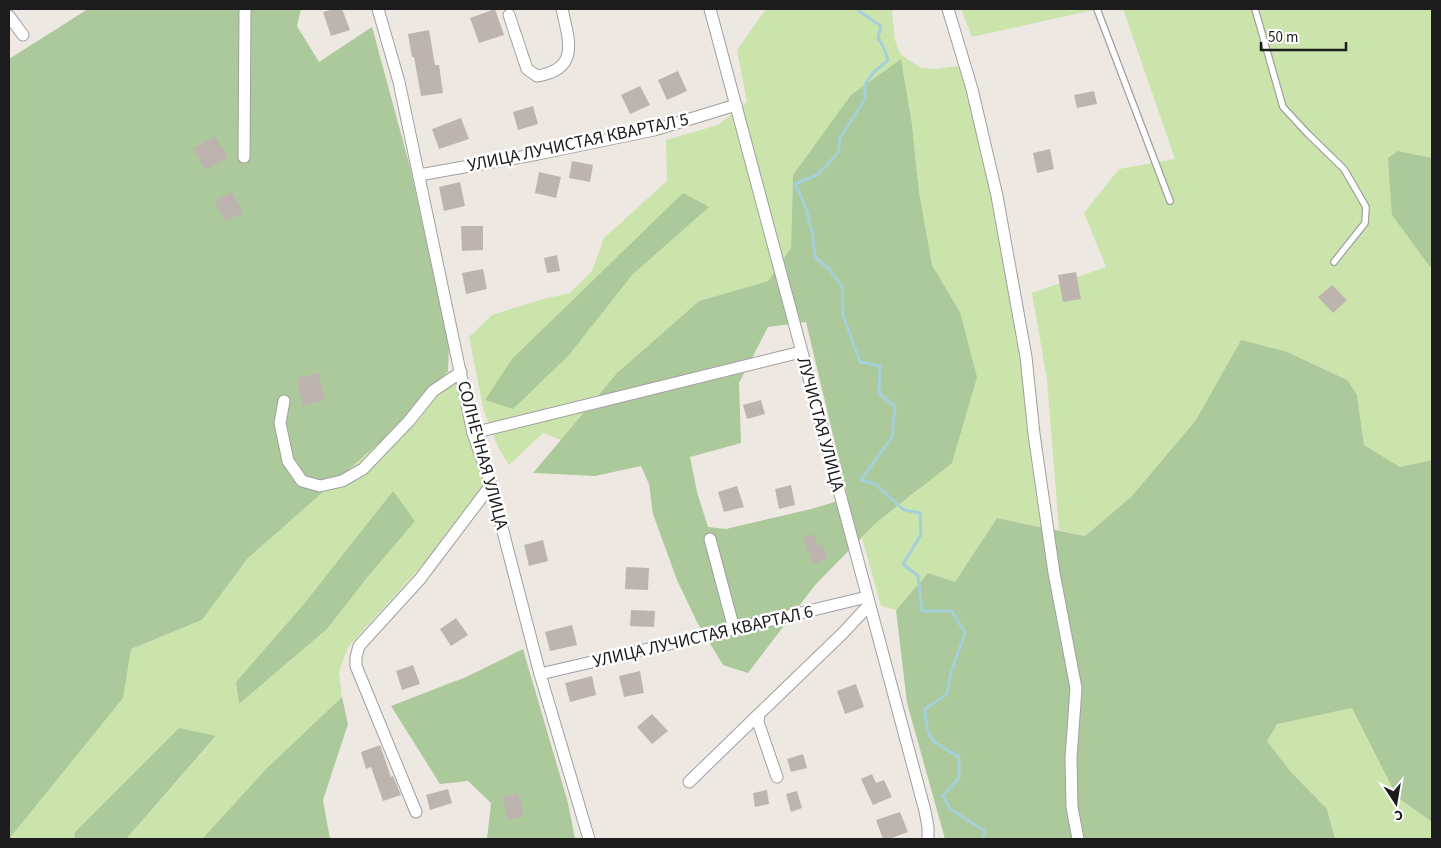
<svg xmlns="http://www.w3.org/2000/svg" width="1441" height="848" viewBox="0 0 1441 848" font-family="'Source Sans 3',sans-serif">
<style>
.grass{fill:#cbe4ab;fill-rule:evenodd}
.forest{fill:#abc99a;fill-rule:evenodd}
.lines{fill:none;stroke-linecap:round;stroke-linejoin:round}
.stream{stroke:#a6d0d8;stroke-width:3}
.building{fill:#bdb4af}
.service-casing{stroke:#a0a0a0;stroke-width:8}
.minor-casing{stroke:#a0a0a0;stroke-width:13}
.service{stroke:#fff;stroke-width:5.5}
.minor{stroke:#fff;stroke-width:11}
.labels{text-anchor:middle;stroke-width:5;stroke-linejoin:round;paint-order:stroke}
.street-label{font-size:18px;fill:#1c1c1c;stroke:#fff}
</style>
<rect width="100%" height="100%" fill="#ede9e2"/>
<g class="grass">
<polygon points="766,9 894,9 892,12 895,40 900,54 921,68 935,69 960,66 969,93 990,188 1021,357 1042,527 997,518 955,582 928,573 896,610 881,606 862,538 876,523 920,489 960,312 932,265 919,192 912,124 901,59 793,175 791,248 768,281 699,301 617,373 561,440 543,433 509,465 499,449 484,412 469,337 492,315 543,299 570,293 592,271 604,238 667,181 666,140 718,125 747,102 737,50"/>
<polygon points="961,9 1098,9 972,37"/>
<polygon points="1123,9 1432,9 1432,158 1398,151 1430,268 1432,268 1432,460 1400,467 1364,445 1357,395 1241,340 1196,420 1131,497 1085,536 1059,530 1047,380 1032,293 1106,267 1084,213 1119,169 1175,159"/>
<path d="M 448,371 L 459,379 L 485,486 L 428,559 L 348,647 L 339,672 L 342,697 L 266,769 L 202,839 L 126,839 L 216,737 L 179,728 L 75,832 L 74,839 L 9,839 L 122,698 L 131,649 L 202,620 L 248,558 L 380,442 ZM 393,491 L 370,574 L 327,629 L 239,704 L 236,682 L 303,605 Z"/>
<polygon points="1352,708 1397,797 1432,822 1432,839 1335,839 1327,809 1291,772 1267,741 1276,724"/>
</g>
<g class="forest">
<polygon points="88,9 301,9 297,26 319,62 372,27 410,167 449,345 448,371 380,442 248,558 202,620 131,649 123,698 9,839 9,59"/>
<path d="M 901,59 L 912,124 L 919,192 L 932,265 L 960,312 L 977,377 L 952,463 L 876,523 L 815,585 L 748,673 L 723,665 L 697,622 L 677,580 L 653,514 L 649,484 L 641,466 L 595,476 L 533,473 L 617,373 L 699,301 L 768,281 L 791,248 L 793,175 L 851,95 ZM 806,322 L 848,498 L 811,509 L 726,529 L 708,527 L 697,492 L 690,457 L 741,443 L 739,383 L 768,327 Z"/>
<polygon points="1398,151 1432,158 1432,268 1431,268 1392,215 1388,158"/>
<polygon points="683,193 709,207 632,275 569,355 513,409 485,400 512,359"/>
<polygon points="1241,340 1287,352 1347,380 1357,395 1364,445 1400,467 1432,460 1432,822 1397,797 1352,708 1277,724 1267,741 1291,772 1327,809 1335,839 945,839 907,703 896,610 928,573 955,582 997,518 1085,536 1131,497 1196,420"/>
<polygon points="393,491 415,521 370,574 327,629 239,704 236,682 303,605"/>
<polygon points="523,649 568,803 575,839 487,839 491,803 468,781 440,784 391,706 466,677"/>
<polygon points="342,697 348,724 323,800 330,839 202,839 266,769"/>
<polygon points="179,728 216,736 126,839 74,839 75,832"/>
</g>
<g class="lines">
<path class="stream" d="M 859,9 L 859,11 L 881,26 L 878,38 L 883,46 L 888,60 L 874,72 L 865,84 L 865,99 L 840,138 L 838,153 L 817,175 L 795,184 C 808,208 813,230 815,257 L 829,269 L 842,286 L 843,315 L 860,362 L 880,366 L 879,393 L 895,407 L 892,437 L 861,480 L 875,484 L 904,510 L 920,513 L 921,535 L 903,564 L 918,576 L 922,611 L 952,611 L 965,633 L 951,672 L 947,694 L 925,709 C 927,743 931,740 959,757 L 959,778 L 943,796 L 950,809 L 985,831 L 982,839"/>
</g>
<g class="building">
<polygon points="334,9 342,9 350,30 331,36 323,12"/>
<polygon points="495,9 504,35 479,43 470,18"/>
<polygon points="429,30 435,65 439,65 443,93 421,96 414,57 412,57 408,34"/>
<polygon points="678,71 687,91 667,100 658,80"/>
<polygon points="640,86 650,105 630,114 621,95"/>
<polygon points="1094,91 1097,104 1077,108 1074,95"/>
<polygon points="533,106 538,124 518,130 513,112"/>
<polygon points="461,118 469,139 439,149 432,129"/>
<polygon points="215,136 228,158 205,170 193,148"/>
<polygon points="1050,149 1054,169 1037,173 1033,153"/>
<polygon points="572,161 593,165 590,182 569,178"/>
<polygon points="539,172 561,177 556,198 535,193"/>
<polygon points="460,182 465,206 444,211 439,187"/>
<polygon points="232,192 243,212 225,221 214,201"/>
<polygon points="461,226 483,226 483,250 462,251"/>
<polygon points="557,255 560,271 547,273 544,258"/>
<polygon points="483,269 487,289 466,294 462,273"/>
<polygon points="1076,272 1081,299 1063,302 1058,275"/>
<polygon points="1332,285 1347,300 1333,313 1318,297"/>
<polygon points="318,373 325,400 303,406 297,378"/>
<polygon points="761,400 765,414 747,419 743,405"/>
<polygon points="791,485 795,505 779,509 775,489"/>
<polygon points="737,486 744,507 724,512 718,492"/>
<polygon points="813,534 818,546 822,544 828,557 814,564 803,538"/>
<polygon points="543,540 548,561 529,566 524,545"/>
<polygon points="626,567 649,568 648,590 625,589"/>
<polygon points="631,610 655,611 654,627 630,626"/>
<polygon points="456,618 468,635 451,646 440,629"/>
<polygon points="572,625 577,645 550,651 545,632"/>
<polygon points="413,665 420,684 402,690 396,671"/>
<polygon points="640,671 644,693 624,697 619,676"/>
<polygon points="592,676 596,695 570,702 565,683"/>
<polygon points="856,684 864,707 845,714 837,691"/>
<polygon points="652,714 668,731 652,744 637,727"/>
<polygon points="380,745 391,777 393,776 401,795 383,801 371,767 366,769 361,752"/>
<polygon points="803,754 807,768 791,772 787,759"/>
<polygon points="872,774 876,783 884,780 892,797 873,805 861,779"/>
<polygon points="448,789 452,803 430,810 426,795"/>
<polygon points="767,790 769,804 755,807 753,793"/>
<polygon points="797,791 802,808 791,812 786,794"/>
<polygon points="518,793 524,816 508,820 502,797"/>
<polygon points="900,812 908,832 889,839 883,839 876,820"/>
</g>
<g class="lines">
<defs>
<g id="service">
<polyline points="1097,9 1170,201"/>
<polyline points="1255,9 1283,107 1308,134 1344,169 1366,207 1365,223 1334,262"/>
</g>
<g id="minor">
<polyline points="378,9 399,82 473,433 491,485 540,674 589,839"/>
<polyline points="710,9 925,811 928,827 928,839"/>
<polyline points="948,9 972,89 997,196 1026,357 1034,434 1054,573 1076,688 1071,758 1072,807 1078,839"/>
<path d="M 509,15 L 527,69 L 537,76 C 580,69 569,41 562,9"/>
<polyline points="9,16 23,35"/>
<polyline points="244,157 245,9"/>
<polyline points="419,175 538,154 654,130 736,105"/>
<polyline points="284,401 280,423 288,461 302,481 320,486 342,481 363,469 409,421 433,391 461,372"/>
<polyline points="473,433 801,352"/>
<polyline points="710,539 734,629"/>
<polyline points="540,674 734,629 867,597"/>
<polyline points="777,777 758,722 759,714 843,633 869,605"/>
<polyline points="689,782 759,714"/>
<polyline points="416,812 356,666 356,657 359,646 420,579 491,485"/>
</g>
</defs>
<use href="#service" class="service-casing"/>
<use href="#minor" class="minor-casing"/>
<use href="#service" class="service"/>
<use href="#minor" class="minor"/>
</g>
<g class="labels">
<g class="street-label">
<text transform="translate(578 142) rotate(-12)" y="6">УЛИЦА ЛУЧИСТАЯ КВАРТАЛ 5</text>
<text transform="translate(821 424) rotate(75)" y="6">ЛУЧИСТАЯ УЛИЦА</text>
<text transform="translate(483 455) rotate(75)" y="6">СОЛНЕЧНАЯ УЛИЦА</text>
<text transform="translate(703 636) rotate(-13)" y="6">УЛИЦА ЛУЧИСТАЯ КВАРТАЛ 6</text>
</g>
</g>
<rect width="1441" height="848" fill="none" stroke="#1c1c1c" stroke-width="20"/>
<g transform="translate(1396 803) rotate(168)" stroke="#ffffff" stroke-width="4" paint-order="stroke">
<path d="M0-4L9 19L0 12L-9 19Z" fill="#1c1c1c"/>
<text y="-8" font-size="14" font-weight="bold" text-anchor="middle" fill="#1c1c1c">С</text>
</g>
<path d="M1261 42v8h85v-8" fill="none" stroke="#1c1c1c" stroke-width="2.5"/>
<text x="1268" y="42" font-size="15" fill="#1c1c1c" stroke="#ffffff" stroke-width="4" paint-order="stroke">50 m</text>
</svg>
